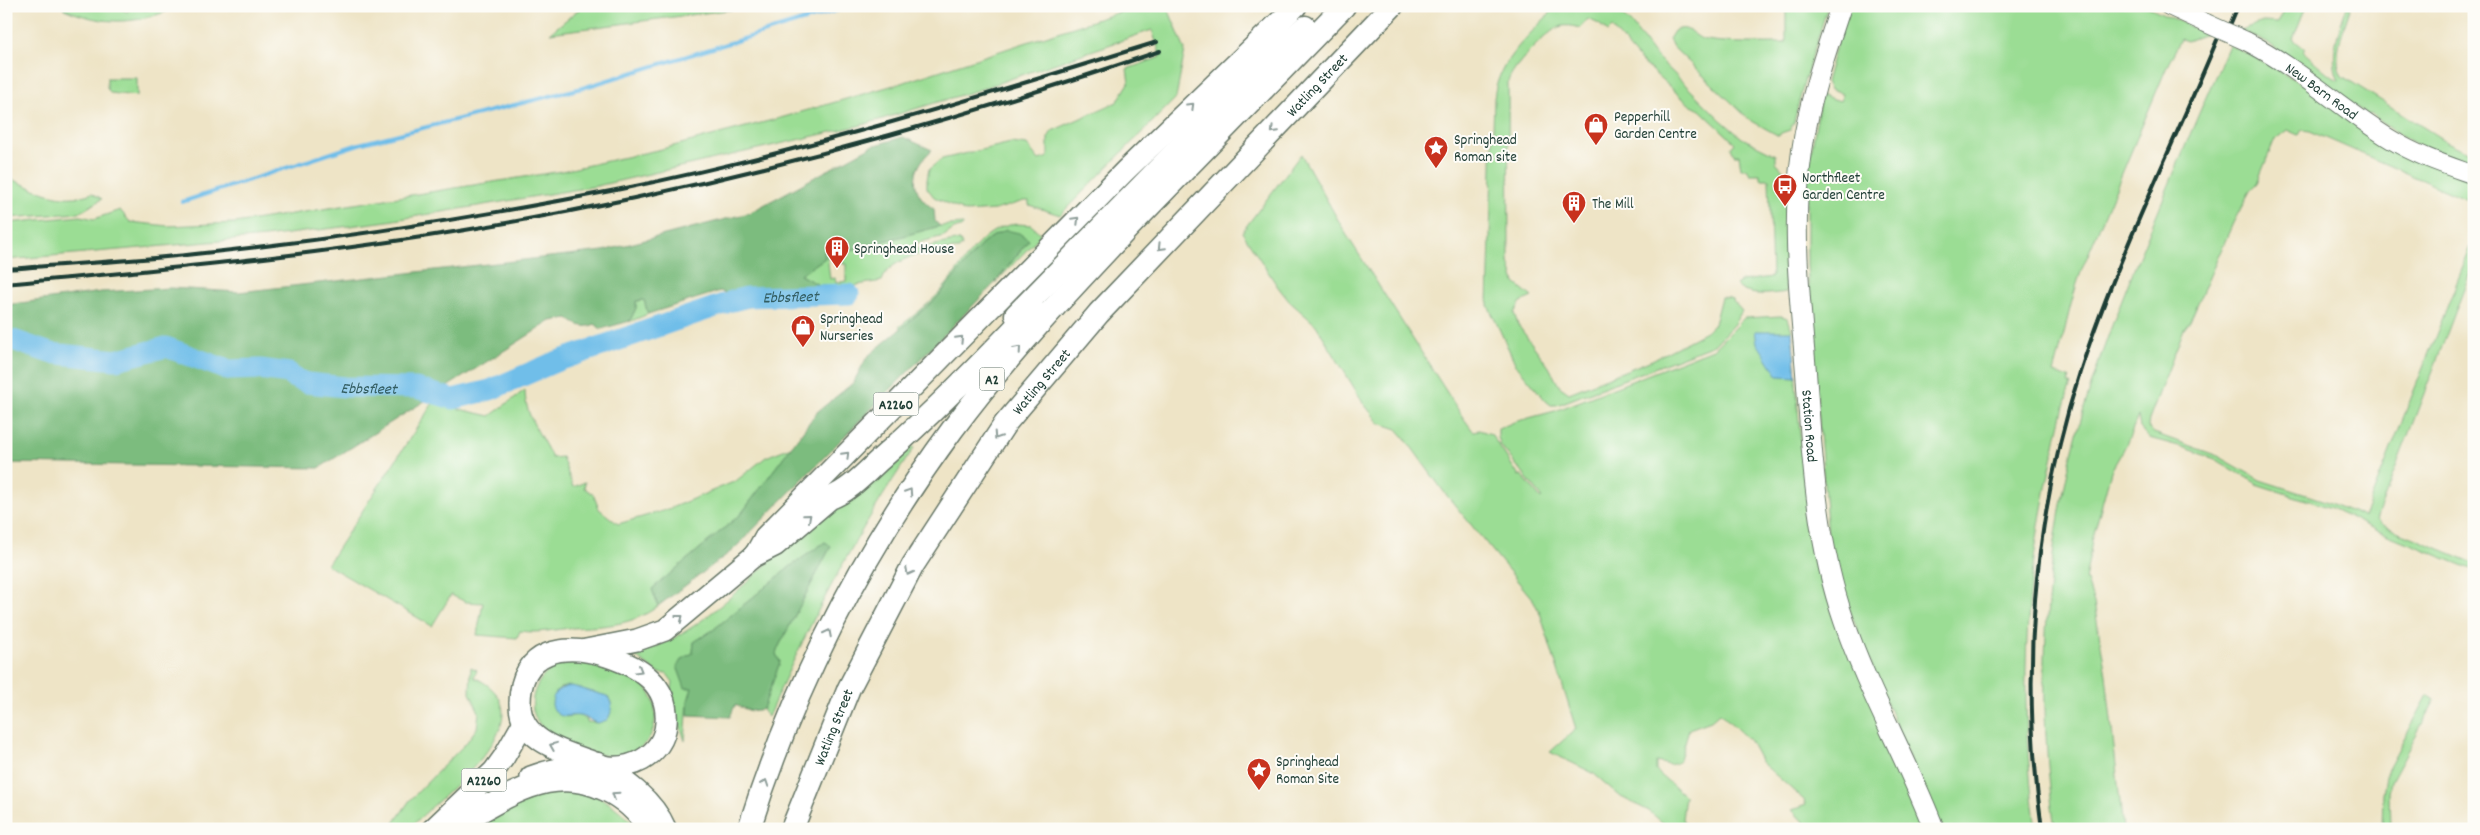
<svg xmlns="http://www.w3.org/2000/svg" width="2480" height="835" viewBox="0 0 2480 835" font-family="Dekko,sans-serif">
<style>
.green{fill:#9bdd94;stroke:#5d8d64;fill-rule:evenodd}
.forest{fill:#7cbc7e;stroke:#4e7c59}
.water{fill:#6fbee9;stroke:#477e8e}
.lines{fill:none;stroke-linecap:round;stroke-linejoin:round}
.stream{stroke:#6fbee9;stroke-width:4}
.river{stroke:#6fbee9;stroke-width:21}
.tertiary-casing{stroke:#677767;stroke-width:20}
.secondary-casing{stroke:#677767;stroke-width:22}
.primary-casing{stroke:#677767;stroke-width:24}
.trunk-casing{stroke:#677767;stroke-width:25}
.tertiary{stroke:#fff;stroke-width:18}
.secondary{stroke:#fff;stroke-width:20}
.primary{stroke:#fff;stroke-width:21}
.trunk{stroke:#fff;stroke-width:22}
.rail{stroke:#1f3d34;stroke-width:4}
.tertiary-bridge-casing{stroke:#677767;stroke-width:20;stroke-linecap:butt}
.tertiary-bridge{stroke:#fff;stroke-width:18}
.oneway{stroke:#8f9e9a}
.labels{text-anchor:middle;stroke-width:4;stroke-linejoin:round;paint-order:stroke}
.shield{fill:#fdfcf7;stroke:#62766e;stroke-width:1}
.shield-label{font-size:14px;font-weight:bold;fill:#1f3d34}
.street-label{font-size:15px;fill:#1f3d34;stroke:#fdfcf7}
.poi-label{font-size:15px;fill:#1f3d34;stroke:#fdfcf7;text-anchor:start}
.water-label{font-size:16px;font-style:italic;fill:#335d61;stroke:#fdfcf7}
</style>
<rect width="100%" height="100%" fill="#fdfcf7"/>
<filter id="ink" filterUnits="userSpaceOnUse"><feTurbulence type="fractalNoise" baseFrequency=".02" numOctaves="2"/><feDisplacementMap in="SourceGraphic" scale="10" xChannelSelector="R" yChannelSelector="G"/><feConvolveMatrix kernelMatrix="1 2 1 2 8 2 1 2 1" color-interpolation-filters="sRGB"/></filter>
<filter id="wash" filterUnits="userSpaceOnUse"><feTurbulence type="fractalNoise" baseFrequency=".0096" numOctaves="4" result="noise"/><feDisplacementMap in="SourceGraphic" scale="20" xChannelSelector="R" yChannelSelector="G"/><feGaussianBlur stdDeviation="1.12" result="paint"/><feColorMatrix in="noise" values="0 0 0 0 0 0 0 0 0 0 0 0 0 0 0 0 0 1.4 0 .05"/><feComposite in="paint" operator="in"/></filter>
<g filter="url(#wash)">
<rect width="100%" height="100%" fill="#eee4c6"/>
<g class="green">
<path d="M 64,6 L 117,6 L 127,12 L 132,6 L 146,10 L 156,6 L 179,6 C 139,25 104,26 64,9 Z"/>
<polygon points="583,6 759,6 550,33"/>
<polygon points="1138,6 1167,6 1185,50 1176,98 1060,215 1029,205 1029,201 1024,201 995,210 966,212 934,197 927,188 927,180 929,169 942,159 1011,143 1027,145 1039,160 1048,157 1048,138 1052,131 1117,102 1129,83 1127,69 1161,57 1152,30 981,89 862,125 597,186 388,221 265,237 6,260 6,223 81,216 94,219 120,210 130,222 168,226 235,223 562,171 662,149 784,117 908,81"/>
<path d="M 1556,6 L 1612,6 L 1631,23 L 1653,53 L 1721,120 L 1742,138 L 1776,155 L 1776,162 L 1783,170 L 1786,177 L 1786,292 C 1771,294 1747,298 1736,285 L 1742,281 L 1772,277 L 1769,179 L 1760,179 L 1760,174 L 1750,174 L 1747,169 L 1741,169 L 1739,155 L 1734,155 L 1731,148 L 1735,143 L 1700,110 L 1690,105 L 1641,61 L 1612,28 L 1608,32 L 1599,24 L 1588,19 L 1580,28 C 1573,26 1564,24 1557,28 C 1545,34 1510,69 1508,82 L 1509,262 L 1515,283 L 1532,297 L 1521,302 L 1514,313 L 1518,325 L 1549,367 L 1559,386 L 1569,393 L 1652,360 L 1706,332 L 1714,324 L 1721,297 L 1730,298 L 1742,311 L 1734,324 L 1714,345 L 1557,405 L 1551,405 L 1546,401 L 1516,365 L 1488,305 L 1494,99 C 1498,57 1531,36 1556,6 Z"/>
<path d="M 1786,6 L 1828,6 L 1805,79 L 1794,122 L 1790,130 L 1781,133 L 1779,136 L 1750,120 L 1673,47 L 1669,39 L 1674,31 C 1690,23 1693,38 1706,40 C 1732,44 1760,43 1786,43 Z"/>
<path d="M 1847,6 L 2147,6 L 2206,34 L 2187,41 L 2181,39 L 2168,64 L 2082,269 C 2069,304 2064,338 2054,373 L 2070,378 L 2068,384 L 2071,384 C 2061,412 2056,441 2050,469 C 2023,589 2019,708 2036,829 L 1938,829 L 1830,562 L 1807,266 L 1807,177 L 1821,95 L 1840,101 L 1843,94 L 1830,90 L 1826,82 Z"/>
<path d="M 2286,6 L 2306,6 L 2293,39 L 2305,49 L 2303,51 C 2308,56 2333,79 2339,80 C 2328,57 2339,30 2347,6 L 2351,6 C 2345,26 2331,57 2342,76 L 2447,142 L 2474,155 L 2474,169 C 2435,155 2403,140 2371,114 L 2367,115 L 2271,45 L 2240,30 L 2263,22 L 2278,23 Z"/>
<path d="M 2229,45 L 2260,60 L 2474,180 L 2474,203 L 2310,131 L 2302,130 L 2299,135 L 2288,130 L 2274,141 L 2257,183 L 2251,189 L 2233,223 L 2190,321 L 2184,329 L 2149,419 L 2148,427 L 2154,433 L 2218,456 L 2260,480 L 2325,501 L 2364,517 L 2474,239 L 2474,263 L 2376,519 L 2382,525 L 2474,563 L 2474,570 L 2378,531 L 2331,508 L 2259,485 L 2215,459 L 2179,446 L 2149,438 L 2140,428 L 2138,416 L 2126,445 L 2111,471 L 2092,541 L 2085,581 L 2087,581 L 2094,603 L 2106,675 L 2123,829 L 2055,829 C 2036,697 2043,559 2078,430 C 2096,363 2122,297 2149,233 C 2175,170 2201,107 2229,45 Z"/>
<polygon points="107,78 137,78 137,96 110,93 107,88"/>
<polygon points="1301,154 1346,234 1462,416 1473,431 1479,430 1491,434 1519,476 1522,475 1541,499 1542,497 1501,446 1498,437 1498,429 1514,422 1555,411 1713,349 1744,318 1781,316 1788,318 1792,331 1803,472 1819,546 1929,829 1810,829 1792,810 1806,805 1804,800 1761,762 1750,741 1720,713 1711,721 1689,729 1679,762 1670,765 1656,762 1656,771 1685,796 1682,819 1688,829 1670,829 1649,811 1621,797 1593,773 1550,752 1576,729 1541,616 1534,601 1444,492 1404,437 1397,429 1379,423 1364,404 1316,325 1289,301 1278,287 1242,232"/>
<path d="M 6,177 C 37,189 59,205 92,193 L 102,199 L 79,213 L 6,218 Z"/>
<path d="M 963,224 L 963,226 L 954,229 L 944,236 L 913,244 L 916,249 L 960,240 L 962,245 L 959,249 C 935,250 890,255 882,281 L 857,285 L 853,288 L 853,297 L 851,297 L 851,288 L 819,285 L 800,275 L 825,258 L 824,252 L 832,251 L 833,255 L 940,226 ZM 830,253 L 832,261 L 842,259 L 843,264 L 846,264 L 846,281 L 836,283 L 835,278 L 830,279 L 827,254 Z"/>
<path d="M 1017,224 L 1031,225 L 1040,233 L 1040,236 L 995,283 L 1029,240 L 1004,231 C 977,240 965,268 947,287 C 933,303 916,316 901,329 L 899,327 C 913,316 928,305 940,292 C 964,267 978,227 1017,224 Z"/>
<polygon points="644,300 648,314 629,322 636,308 636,301"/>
<path d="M 525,390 C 525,417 541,434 552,458 L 562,457 L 573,487 L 585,482 L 584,488 L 593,494 L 599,509 L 618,524 L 666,510 L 736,481 L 766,457 L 791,447 L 741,514 L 652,589 L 658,606 C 632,626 604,626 573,628 C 554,629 540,634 520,631 L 517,638 L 477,635 L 483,603 L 466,602 L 451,595 L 432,626 L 327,565 L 433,403 L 490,416 Z"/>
<path d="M 908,443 L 914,448 C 856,533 809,623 768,717 L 762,710 L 780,662 L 776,654 L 778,648 L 831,546 L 825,542 L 791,566 L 713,630 L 694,642 L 693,653 L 685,657 L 677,666 L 685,687 L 692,688 L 688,701 L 685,741 L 680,725 L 674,725 L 671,694 L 673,682 L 667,674 L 658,673 L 632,654 C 692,641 738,589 783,549 C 824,514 866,479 908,443 Z"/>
<path d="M 567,660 C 586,660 616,666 633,676 C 666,695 662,746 625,755 C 604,761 554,743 541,726 C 520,701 541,669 567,660 ZM 569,686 L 607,696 L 611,702 L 609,717 L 598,723 L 587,722 L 587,720 L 578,715 L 565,717 L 555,693 L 560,688 Z"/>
<path d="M 471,667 L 477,670 L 474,677 C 557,717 438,796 409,829 L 390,829 L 410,800 L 466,743 L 477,728 L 479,712 L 470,693 Z"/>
<polygon points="2428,695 2435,700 2391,781 2389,792 2390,829 2382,829 2383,793 2387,771"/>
<path d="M 556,790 C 599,789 609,802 640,829 L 474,829 L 521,800 Z"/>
</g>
<g class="forest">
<path d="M 903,137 L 932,150 C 910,169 909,193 934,209 L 935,221 L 940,226 L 833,255 L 832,251 L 824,252 L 825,258 L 800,275 L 819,285 L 815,300 L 814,298 L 758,305 L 735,310 L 729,295 L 720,291 L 648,314 L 644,300 L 636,301 L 636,308 L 630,321 L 601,329 L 595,324 C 585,329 575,325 568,318 L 551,321 L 319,468 L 6,463 L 6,305 L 101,292 L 170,288 L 239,292 L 603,251 L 749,213 L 872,146 Z"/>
<polygon points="1006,230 1019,233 1029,240 995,283 733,550 658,606 652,589 741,514 817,412 853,383 867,357 937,298 981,245 995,235"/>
<polygon points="821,285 850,285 851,301 844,301 843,304 819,299"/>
<polygon points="825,542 831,546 778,648 776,654 780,662 763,709 751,711 735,705 730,717 688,715 688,701 692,688 685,688 677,666 685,657 693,653 694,642 713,630 791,566"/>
</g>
<g class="water">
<polygon points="1755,331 1792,331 1796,377 1778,376 1757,343"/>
<path d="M 572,686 L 607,696 C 613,703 613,712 607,720 L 598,723 C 591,722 586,716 579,716 C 568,714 558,722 552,705 C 552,692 560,687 572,686 Z"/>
</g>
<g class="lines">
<polyline class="stream" points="182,202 359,144 582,88 851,6"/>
<g class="river">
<path id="s1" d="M 732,301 L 747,297 L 849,294"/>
<path id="s2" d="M 6,341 L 13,340 L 50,353 L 116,360 L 166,347 L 228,370 L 260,369 L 289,373 L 292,377 L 307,383 L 345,387 L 416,388 L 453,399 L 490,390 L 555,362 L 724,304"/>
</g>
</g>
</g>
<g filter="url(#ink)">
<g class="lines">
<defs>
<g id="tertiary">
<polyline points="2169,6 2206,23"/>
<path id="s3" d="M 2246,41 C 2299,68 2341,109 2392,140 C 2418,156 2446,165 2474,175"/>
</g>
<g id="secondary">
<path id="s4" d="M 1841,6 C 1825,54 1809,101 1802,151 C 1791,225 1800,298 1806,372 C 1812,457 1816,540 1844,621 C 1868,692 1907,758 1934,829"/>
</g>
<g id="primary">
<polyline points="586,650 637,640 665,630 755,555 765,537 1125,171 1296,6"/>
<path d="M 531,777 C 551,769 573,766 595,765 C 600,764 604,767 609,767 C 620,768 633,765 642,760 C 656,752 665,739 666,723 C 669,684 640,667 607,656 C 565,643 520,648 520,703 C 519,743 569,753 598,764"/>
<polyline points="433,829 494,771 504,757 524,722"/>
<polyline points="461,829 486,804"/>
</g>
<g id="trunk">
<polyline points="1016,315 1254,71 1305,27"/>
<path d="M 755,555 L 775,545 L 830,498 C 850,491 868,470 884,456 C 936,410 985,360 1033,309"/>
<path d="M 598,764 C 624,781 652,799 665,829"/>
<path d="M 474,815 C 497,802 521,787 547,782 C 588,774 628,795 649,829"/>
<path d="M 749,829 C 794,686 863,551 952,430 C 1005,358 1067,293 1128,228 C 1200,154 1272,80 1344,6"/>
<path id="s5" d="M 792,829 L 849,688 L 913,565 L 1005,424 L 1099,313 L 1392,6"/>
</g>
</defs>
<use href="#tertiary" class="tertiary-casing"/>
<use href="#secondary" class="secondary-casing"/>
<use href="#primary" class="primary-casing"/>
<use href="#trunk" class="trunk-casing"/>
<use href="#tertiary" class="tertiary"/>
<use href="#secondary" class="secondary"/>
<use href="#primary" class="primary"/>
<use href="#trunk" class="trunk"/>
<g class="rail">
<polyline points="2230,25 2238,6"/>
<path d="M 6,269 C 69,264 132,261 195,254 C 338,239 480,217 621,189 C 803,152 980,97 1157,42"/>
<path d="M 6,284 C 164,269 321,255 477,228 C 710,189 937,127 1160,51"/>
<path d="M 2042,829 C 2020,676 2033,519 2080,372 C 2117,258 2171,150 2217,40"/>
</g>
<defs>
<polyline id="tertiary-bridge" points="2206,23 2246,41"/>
</defs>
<use href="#tertiary-bridge" class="tertiary-bridge-casing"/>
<use href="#tertiary-bridge" class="tertiary-bridge"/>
</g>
<defs><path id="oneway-chevron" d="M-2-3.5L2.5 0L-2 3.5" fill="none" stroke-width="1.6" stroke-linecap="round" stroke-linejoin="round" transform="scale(1.25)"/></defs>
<g class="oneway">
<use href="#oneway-chevron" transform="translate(1191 106) rotate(-44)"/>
<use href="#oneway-chevron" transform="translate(1274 130) rotate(134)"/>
<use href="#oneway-chevron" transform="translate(1076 220) rotate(-45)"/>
<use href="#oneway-chevron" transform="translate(1161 247) rotate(134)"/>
<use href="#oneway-chevron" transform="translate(960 339) rotate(-46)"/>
<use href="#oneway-chevron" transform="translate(1018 349) rotate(-49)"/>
<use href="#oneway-chevron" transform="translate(997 436) rotate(123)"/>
<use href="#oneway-chevron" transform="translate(846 455) rotate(-46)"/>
<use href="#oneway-chevron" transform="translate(909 492) rotate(-57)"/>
<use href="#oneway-chevron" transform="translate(808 517) rotate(-41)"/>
<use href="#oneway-chevron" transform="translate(909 572) rotate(118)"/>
<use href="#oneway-chevron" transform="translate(680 618) rotate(-38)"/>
<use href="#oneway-chevron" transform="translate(828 633) rotate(-63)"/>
<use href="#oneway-chevron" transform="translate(639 670) rotate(30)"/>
<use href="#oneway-chevron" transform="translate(553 746) rotate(-158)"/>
<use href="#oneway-chevron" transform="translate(765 783) rotate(-71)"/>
<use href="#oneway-chevron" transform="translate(615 795) rotate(-147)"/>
</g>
</g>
<defs>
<symbol id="shop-pin" viewBox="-11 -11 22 30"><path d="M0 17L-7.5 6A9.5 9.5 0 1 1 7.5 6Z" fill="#c8321e" stroke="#fdfcf7"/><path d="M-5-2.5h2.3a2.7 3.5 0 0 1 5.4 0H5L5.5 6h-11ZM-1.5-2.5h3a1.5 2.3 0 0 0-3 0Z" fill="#fff"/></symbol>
<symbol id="sight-pin" viewBox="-11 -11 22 30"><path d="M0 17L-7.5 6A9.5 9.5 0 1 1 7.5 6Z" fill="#c8321e" stroke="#fdfcf7"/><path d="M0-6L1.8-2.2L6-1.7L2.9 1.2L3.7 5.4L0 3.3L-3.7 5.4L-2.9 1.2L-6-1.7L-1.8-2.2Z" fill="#fff"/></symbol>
<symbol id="bus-pin" viewBox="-11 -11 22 30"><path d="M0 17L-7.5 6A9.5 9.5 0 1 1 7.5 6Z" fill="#c8321e" stroke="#fdfcf7"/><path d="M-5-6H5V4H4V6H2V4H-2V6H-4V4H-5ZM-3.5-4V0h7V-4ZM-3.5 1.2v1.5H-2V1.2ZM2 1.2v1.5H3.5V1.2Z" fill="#fff"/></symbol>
<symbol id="building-pin" viewBox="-11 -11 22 30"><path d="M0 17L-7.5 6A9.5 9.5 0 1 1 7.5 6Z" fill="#c8321e" stroke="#fdfcf7"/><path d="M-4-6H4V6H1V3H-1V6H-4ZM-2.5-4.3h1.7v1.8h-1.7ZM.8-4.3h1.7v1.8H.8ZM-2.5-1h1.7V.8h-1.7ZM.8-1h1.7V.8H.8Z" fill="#fff"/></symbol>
</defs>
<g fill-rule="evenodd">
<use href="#shop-pin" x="1582" y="111" width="28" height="38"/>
<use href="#sight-pin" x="1422" y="134" width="28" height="38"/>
<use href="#bus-pin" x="1771" y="172" width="28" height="38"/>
<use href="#building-pin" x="1560" y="189" width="28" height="38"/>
<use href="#building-pin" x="823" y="234" width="28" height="38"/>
<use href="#shop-pin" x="789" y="313" width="28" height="38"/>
<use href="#sight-pin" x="1245" y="756" width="28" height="38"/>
</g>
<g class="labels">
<g class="shield">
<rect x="979.5" y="367.5" width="25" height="23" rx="4"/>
<rect x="873.5" y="392.5" width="45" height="23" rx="4"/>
<rect x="461.5" y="768.5" width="45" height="23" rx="4"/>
</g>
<g class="shield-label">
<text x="992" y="384">A2</text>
<text x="896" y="409">A2260</text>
<text x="484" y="785">A2260</text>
</g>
<g class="street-label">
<text dy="5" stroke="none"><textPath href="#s5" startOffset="920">Watling Street</textPath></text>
<text dy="5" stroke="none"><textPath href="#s3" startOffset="91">New Barn Road</textPath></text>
<text dy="5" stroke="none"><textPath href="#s5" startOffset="515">Watling Street</textPath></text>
<text dy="5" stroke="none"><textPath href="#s4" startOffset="426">Station Road</textPath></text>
<text dy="5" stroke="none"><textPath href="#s5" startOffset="110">Watling Street</textPath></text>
</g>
<g class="poi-label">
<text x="1614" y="121">Pepperhill<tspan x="1614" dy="17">Garden Centre</tspan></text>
<text x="1454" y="144">Springhead<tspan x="1454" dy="17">Roman site</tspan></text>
<text x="1802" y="182">Northfleet<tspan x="1802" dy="17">Garden Centre</tspan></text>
<text x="1592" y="208">The Mill</text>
<text x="854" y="253">Springhead House</text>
<text x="820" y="323">Springhead<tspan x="820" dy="17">Nurseries</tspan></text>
<text x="1276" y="766">Springhead<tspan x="1276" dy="17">Roman Site</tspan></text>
</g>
<g class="water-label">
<text dy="6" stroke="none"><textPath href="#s1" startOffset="59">Ebbsfleet</textPath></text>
<text dy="6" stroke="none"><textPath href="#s2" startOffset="375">Ebbsfleet</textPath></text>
</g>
</g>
<rect width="2480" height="835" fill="none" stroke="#fdfcf7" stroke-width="25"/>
</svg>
